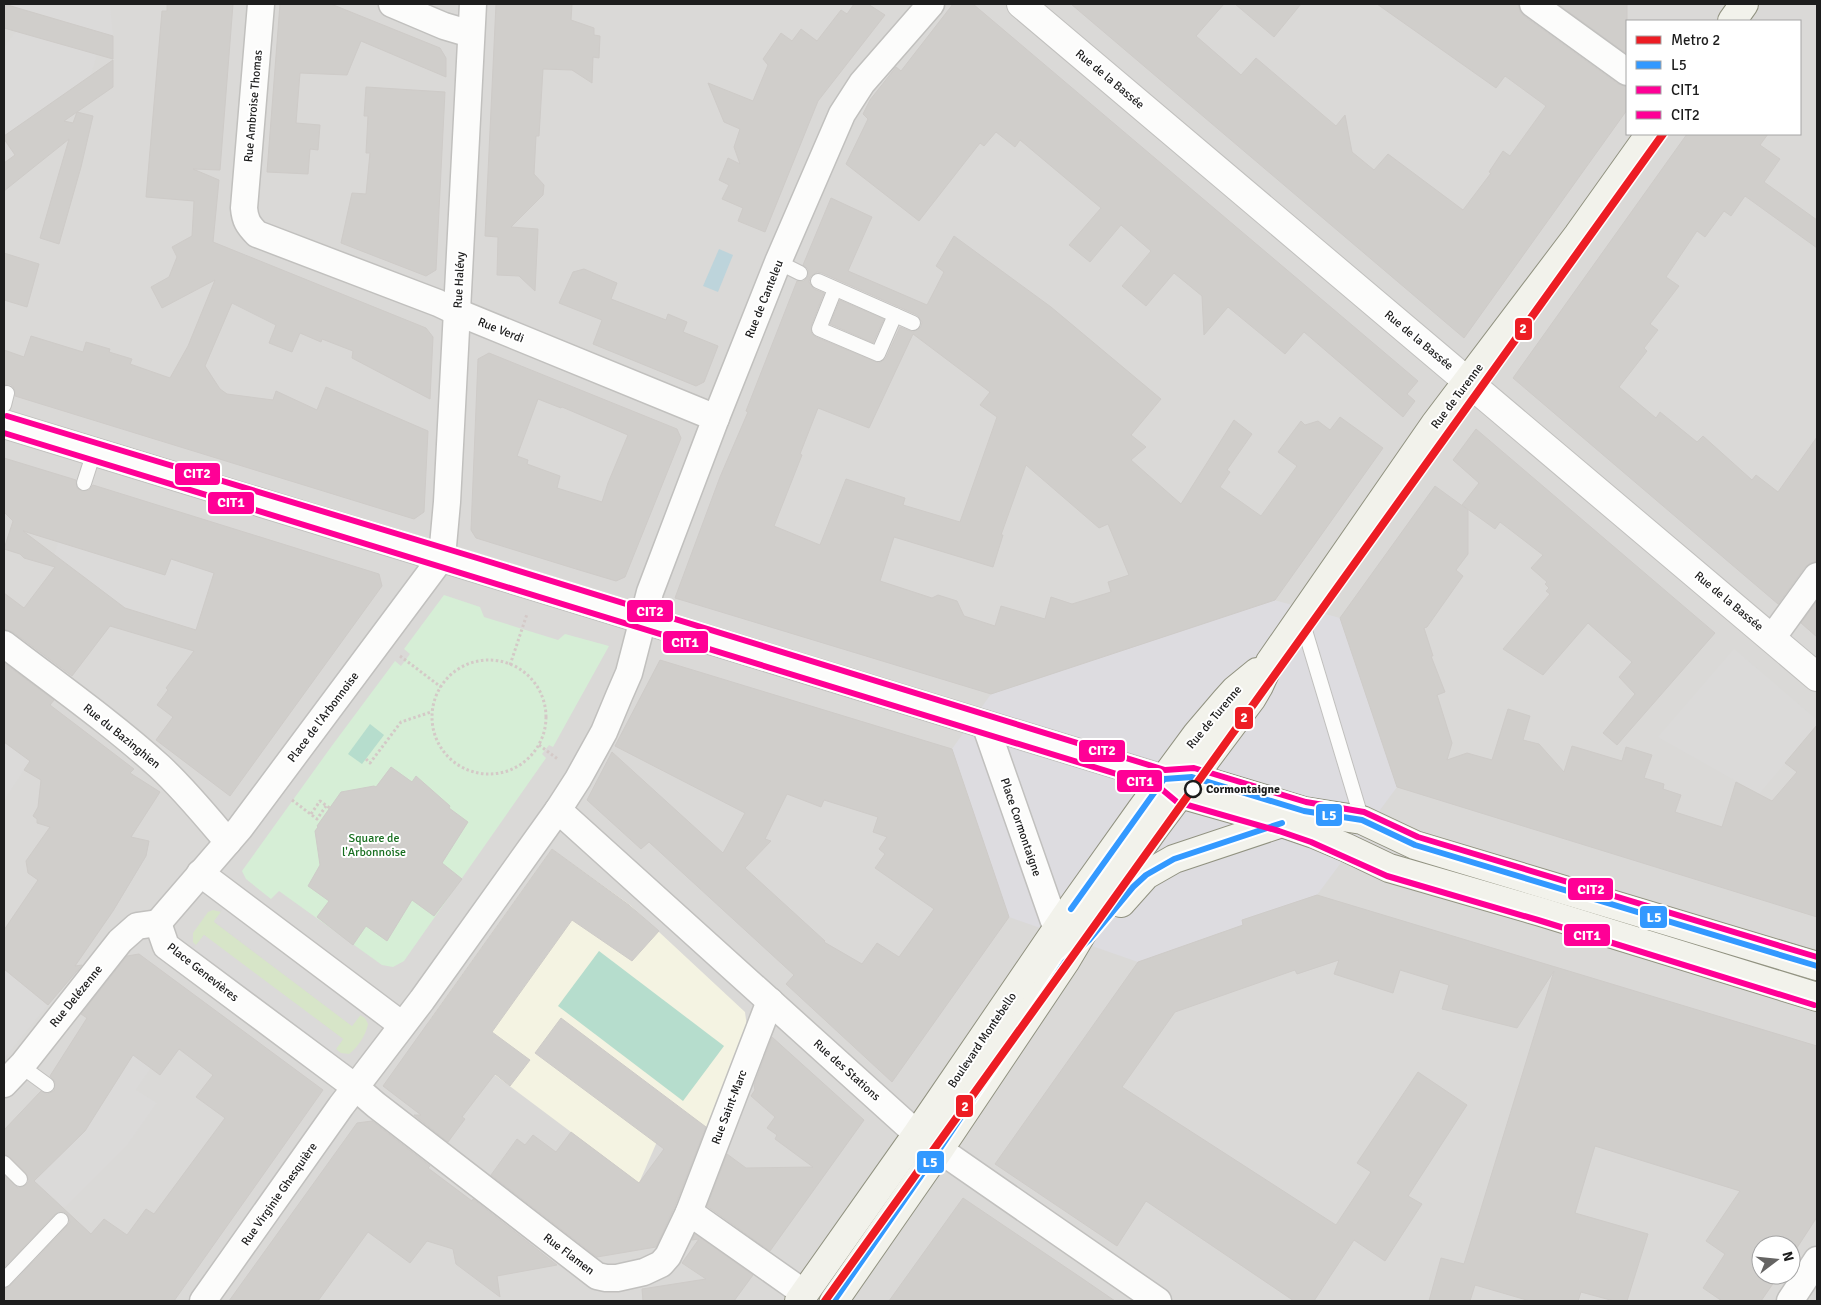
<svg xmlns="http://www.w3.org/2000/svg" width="1821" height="1305" viewBox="0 0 1821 1305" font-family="Signika,sans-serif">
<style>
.residential{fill:#dad9d7;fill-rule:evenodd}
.education{fill:#f4f3e2}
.grass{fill:#d7e5c8}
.park{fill:#d6eed6}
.pitch{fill:#b6ddcd}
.parking{fill:#dbdad9}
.plaza{fill:#dddce0}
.water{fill:#bdd4db}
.building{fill:#d0cecb;stroke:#cecbc8;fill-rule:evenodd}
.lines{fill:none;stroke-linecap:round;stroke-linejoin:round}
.service-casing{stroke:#c1c0be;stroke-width:16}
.minor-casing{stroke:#c1c0be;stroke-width:29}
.tertiary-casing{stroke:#c1c0be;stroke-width:30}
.secondary-casing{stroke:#919280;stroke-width:30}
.path{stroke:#d4c9c7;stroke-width:3;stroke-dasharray:2.5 2.5;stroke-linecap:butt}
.service{stroke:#fcfcfb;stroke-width:14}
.minor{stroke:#fcfcfb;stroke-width:26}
.tertiary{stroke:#fcfcfb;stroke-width:28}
.secondary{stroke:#f2f2eb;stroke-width:28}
.bus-1-casing{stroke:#fff;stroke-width:10}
.bus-2-casing{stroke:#fff;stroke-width:10}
.bus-3-casing{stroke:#fff;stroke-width:10}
.bus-1{stroke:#39f;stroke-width:6}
.bus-2{stroke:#ff0096;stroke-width:6}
.bus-3{stroke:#ff0096;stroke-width:6}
.metro-1-casing{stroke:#fff;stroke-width:11}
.metro-1{stroke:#ed1d24;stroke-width:8}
.stop-dot{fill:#fff;stroke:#1d1d1d;stroke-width:2.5}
.labels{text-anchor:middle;stroke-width:4;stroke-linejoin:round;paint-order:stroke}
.street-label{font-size:12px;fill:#1d1d1d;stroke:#fff}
.stop-label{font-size:12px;font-weight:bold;fill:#1d1d1d;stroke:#fff;text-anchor:start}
.park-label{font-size:12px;fill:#176e1f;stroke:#fff}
.line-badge{stroke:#fff;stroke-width:2}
.badge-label{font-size:14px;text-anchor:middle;font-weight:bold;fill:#fff}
</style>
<rect width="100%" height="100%" fill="#ebe9e6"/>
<path class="residential" d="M 4,4 L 1817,4 L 1817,1301 L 4,1301 ZM 1627,21 L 1800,21 L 1800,134 L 1627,134 ZM 1761,1245 L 1791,1245 L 1791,1275 L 1761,1275 Z"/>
<polygon class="education" points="552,849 630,905 745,1012 747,1027 709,1129 682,1110 656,1144 639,1183 427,1024"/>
<path class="grass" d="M 213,910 L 221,912 L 214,922 L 352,1026 L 360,1015 L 365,1018 L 368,1024 C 366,1035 358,1047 349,1054 L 341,1053 L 336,1049 L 343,1039 L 204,935 L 196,945 L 193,942 L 193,933 L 208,912 Z"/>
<polygon class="park" points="444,595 480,607 484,617 558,640 565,634 609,646 553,747 549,745 542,754 546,758 404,961 393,967 382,965 279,891 271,899 246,879 242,871 331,747 395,661 401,666 410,654 404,649"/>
<g class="pitch">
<polygon points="370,724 384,735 362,764 348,754"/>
<polygon points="599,951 724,1046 683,1101 558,1006"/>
</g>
<g class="parking">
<polygon points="11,4 110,4 113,36 10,5"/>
<polygon points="16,31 97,54 91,76 4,136 4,47"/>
<polygon points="4,139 15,155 4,163"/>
<polygon points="63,526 165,575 171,559 214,573 196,630 125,608 54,555"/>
<polygon points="1734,649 1817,720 1817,725 1759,794 1658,737"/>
<polygon points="4,742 11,747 13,744 32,758 4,801"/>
<polygon points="227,904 366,1008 352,1026 214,921"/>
<polygon points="204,935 343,1039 331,1056 192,951"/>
<polygon points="4,969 48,1005 4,1059"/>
<polygon points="130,1047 151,1068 136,1090 157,1103 128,1144 65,1207 62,1206 34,1181 83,1133 123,1071"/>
</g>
<polygon class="plaza" points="1274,600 1340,618 1397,787 1317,895 1242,920 1243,925 1138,962 1009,917 952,749 991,694"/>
<polygon class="water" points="719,249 733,255 718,292 703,286"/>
<g class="building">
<polygon points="4,4 113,36 113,59 4,28"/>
<polygon points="167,4 233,4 220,170 193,169 219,180 213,242 426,328 433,337 430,399 352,358 353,351 322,339 321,342 300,333 292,352 269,343 276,325 232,303 205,366 220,389 227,394 273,400 276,391 317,410 326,387 428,431 424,512 414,519 15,396 15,391 13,386 9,384 4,385 4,350 24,357 31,336 83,352 86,342 110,349 109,352 132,359 130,364 170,378 188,346 215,280 162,308 151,287 169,277 177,257 172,247 192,236 194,201 146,197 162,11 167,11"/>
<polygon points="280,4 331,4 440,48 446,58 446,77 361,41 347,75 300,73 296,123 320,125 318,150 310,149 308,174 267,172"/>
<polygon points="496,4 572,4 571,20 594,28 594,35 600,36 599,58 593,57 592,83 572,70 543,69 539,136 536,136 534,174 544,185 543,195 511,227 538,229 535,291 519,276 497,275 498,237 485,236"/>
<polygon points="854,4 868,4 885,15 818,101 765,232 738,221 743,208 722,199 729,185 719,180 728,158 740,164 734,147 740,129 724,122 708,83 753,101 768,65 763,59 781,33 792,41 801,29 817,41 841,10 847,14"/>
<polygon points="953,4 973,4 1418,381 1407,394 1415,401 1403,417 1304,332 1285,354 1228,307 1204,335 1202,296 1174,273 1146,306 1122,286 1151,251 1121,225 1090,262 1069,245 1101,208 1020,140 1015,147 996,132 984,146 980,143 919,221 846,164 868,119 863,114 870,100 896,67 901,71"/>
<polygon points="1071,4 1224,4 1196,36 1241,75 1256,58 1336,126 1345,115 1352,152 1374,170 1388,154 1463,210 1491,173 1489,172 1503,151 1510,156 1546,106 1505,76 1496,88 1377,4 1518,4 1520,11 1524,16 1618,84 1627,87 1627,110 1464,338"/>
<polygon points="1235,4 1301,4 1274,37"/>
<polygon points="1558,4 1627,4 1627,54"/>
<path d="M 113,60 L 113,87 L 77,112 L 93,116 L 81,167 L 59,244 L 40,238 L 69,139 L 4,191 L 4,163 L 15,155 L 4,139 L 4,136 ZM 77,112 L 73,123 L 64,121 Z"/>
<polygon points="366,87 445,92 436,270 426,276 341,243 352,193 366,194 370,153 366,153 368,116 364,116"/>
<polygon points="1687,134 1768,134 1760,145 1780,159 1764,182 1817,220 1817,248 1745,196 1731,216 1724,211 1705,237 1697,231 1666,277 1679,286 1650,324 1658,330 1644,348 1647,351 1619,387 1656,418 1660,412 1697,442 1703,436 1752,480 1756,475 1778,492 1817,437 1817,561 1810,563 1805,567 1778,604 1513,378"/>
<path d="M 831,198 L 872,217 L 848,271 L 927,305 L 944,272 L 936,266 L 954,236 L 1051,307 L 1161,399 L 1131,435 L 1146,447 L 1131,460 L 1181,504 L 1234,420 L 1252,434 L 1227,470 L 1230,472 L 1220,487 L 1261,516 L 1297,466 L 1278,452 L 1301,421 L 1305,425 L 1318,421 L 1330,430 L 1340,417 L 1383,448 L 1275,600 L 991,694 L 675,598 L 720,477 L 748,412 L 746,411 L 797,281 L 804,281 L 808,276 L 808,269 L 803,265 ZM 817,272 L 822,273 L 917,315 L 922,322 L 921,327 L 913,332 L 900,327 L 886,358 L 879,363 L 816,337 L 812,334 L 811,326 L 824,293 L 814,289 L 809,282 L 810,277 ZM 913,334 L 990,392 L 980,405 L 997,417 L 960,522 L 903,505 L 905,498 L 846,479 L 820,545 L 774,526 L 802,455 L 800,454 L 818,408 L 869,428 ZM 1026,465 L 1099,528 L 1108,524 L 1129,575 L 1108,582 L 1111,592 L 1072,604 L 1051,597 L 1045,619 L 1001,606 L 995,626 L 964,616 L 957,601 L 938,595 L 932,598 L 880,581 L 894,537 L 993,567 L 1003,535 L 1001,535 Z"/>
<polygon points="4,253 39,264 27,307 4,300"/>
<polygon points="584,269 617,283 611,299 666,320 668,314 687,322 683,332 718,346 704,382 696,386 593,344 602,320 559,303 573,272"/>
<polygon points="840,300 884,319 873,343 830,324"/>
<path d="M 489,353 L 677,429 L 681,438 L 625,577 L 616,581 L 576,569 L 476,538 L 471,530 L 478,359 ZM 538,399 L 561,408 L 562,407 L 628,435 L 608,483 L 602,502 L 557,488 L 560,476 L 527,464 L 528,460 L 517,456 Z"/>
<polygon points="1476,429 1715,633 1617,745 1603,733 1635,694 1619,677 1632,662 1588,623 1543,675 1503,649 1550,594 1546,591 1549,588 1545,584 1547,582 1531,568 1543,555 1500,522 1495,529 1462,505 1479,483 1453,460"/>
<path d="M 4,458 L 76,480 L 77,488 L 82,491 L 89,490 L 93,485 L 379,574 L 382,586 L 230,796 L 156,740 L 173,717 L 157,705 L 168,690 L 166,688 L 194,651 L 110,626 L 72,676 L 13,632 L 4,629 L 4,593 L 24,608 L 55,567 L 24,558 L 20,554 L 4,549 L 13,521 L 4,512 ZM 23,531 L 165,575 L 171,559 L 214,573 L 196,630 L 125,608 Z"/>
<polygon points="1435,486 1468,510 1468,554 1456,570 1463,576 1427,627 1424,628 1433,656 1431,656 1445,692 1437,695 1452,743 1447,760 1467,753 1492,760 1508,709 1530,716 1523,740 1539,744 1564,772 1572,746 1622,761 1626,747 1652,755 1644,778 1664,784 1663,789 1681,795 1675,812 1722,827 1736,782 1772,801 1797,772 1785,763 1817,725 1817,917 1397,787 1340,618"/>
<polygon points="1817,601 1817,637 1801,623"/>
<path d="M 660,660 L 952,749 L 1009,917 L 892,1082 L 786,984 L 794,975 L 649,842 L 641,849 L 587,800 L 612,752 L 723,853 L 745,813 L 615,746 ZM 787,794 L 821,807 L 824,800 L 878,817 L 873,832 L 887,837 L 879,849 L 885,854 L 875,868 L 934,909 L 899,957 L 877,943 L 862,964 L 824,942 L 825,941 L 745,868 L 771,841 L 765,839 Z"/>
<polygon points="4,663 54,700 50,705 134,769 130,773 160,792 131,837 149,841 146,856 113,911 75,966 82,965 48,1005 4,969 4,930 38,880 28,873 26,861 50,827 37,823 37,819 33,816 38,807 41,780 24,770 30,761 4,742"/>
<polygon points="391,767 412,782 416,776 450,806 449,808 468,822 442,863 462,879 434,916 412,900 387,941 366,926 353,945 317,917 329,901 308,886 320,865 315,831 318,827 317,826 341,792 374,786 376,787"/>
<polygon points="552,849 629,905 659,931 632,961 572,920 492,1032 530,1060 510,1086 495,1074 462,1117 465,1119 448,1142 414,1115 421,1115 383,1086"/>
<polygon points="1317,895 1817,1046 1817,1217 1791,1257 1791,1245 1761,1245 1761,1275 1779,1275 1761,1301 1722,1301 1703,1288 1725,1254 1706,1241 1740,1191 1595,1146 1575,1213 1648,1234 1627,1301 1614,1301 1581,1292 1578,1301 1530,1301 1475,1285 1470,1301 1429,1301 1441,1258 1464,1264 1554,971 1517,1028 1442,1009 1449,985 1400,970 1393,993 1334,974 1339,960 1297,974 1295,970 1175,1012 1122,1087 1336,1225 1371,1172 1357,1163 1418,1072 1467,1105 1408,1196 1422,1204 1385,1261 1354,1240 1314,1301 1294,1301 1146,1201 1117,1246 995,1164 1138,962 1243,925 1242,920"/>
<path d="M 139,954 L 323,1090 L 174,1301 L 4,1301 L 4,1289 L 10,1286 L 67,1226 L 70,1222 L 67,1214 L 64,1212 L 55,1214 L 4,1268 L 4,1175 L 18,1188 L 26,1185 L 29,1181 L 26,1173 L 10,1157 L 4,1154 L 4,1130 L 41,1091 L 47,1094 L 54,1091 L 55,1082 L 50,1076 L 87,1018 L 81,1014 L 127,956 ZM 179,1049 L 213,1075 L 196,1097 L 225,1118 L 154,1214 L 146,1209 L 127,1235 L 104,1219 L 91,1234 L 34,1181 L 85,1131 L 133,1055 L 160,1075 Z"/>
<polygon points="561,1018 706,1127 675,1206 656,1247 597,1257 491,1175 517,1139 525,1145 533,1135 556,1152 571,1132 639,1183 664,1149 535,1053"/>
<polygon points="772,1037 864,1120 770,1251 707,1206 727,1154 746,1168 813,1167 775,1139 777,1135 767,1128 775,1117 751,1096 755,1090 754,1085"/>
<polygon points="372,1121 430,1166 428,1168 472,1201 473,1199 557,1265 497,1276 500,1297 456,1264 453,1249 427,1241 410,1263 368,1232 318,1301 229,1301 357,1123"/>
<polygon points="963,1198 1080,1277 1115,1301 889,1301"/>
<polygon points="695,1234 753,1275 734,1301 643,1301 642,1289 706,1279 682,1263 699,1239 692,1240"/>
</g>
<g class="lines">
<defs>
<g id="service">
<polyline points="778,262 800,273"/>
<polyline points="818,281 895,315 878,354 819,329 835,289"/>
<polyline points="895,315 913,323"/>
<polyline points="4,405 7,393"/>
<polyline points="84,483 94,452"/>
<polyline points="1301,617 1362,820"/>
<polyline points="21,1066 47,1085"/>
<polyline points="4,1163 20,1179"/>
<polyline points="4,1280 61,1220"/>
</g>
<g id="minor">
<path d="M 261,4 L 244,208 C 245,220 248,225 257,234 L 438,303 L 457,312 L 716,418"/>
<polyline points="392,4 444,26 471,34"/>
<polyline points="1533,4 1627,72"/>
<polyline points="1772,638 1817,576"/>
<path d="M 4,644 C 56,684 110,722 159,766 C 184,789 206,816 228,842"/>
<polyline points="985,724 1057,930"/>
<polyline points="558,810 917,1134 1158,1301"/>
<polyline points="200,873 402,1025"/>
<polyline points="158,923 240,828 442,557 447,502 473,4"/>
<polyline points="158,923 166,946 355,1087 376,1105 597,1276 606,1278 617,1278 644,1272 661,1264 668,1256 689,1212 770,1001"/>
<polyline points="4,1084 23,1064 120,941 137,926 158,923"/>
<polyline points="689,1212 804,1293"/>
<polyline points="203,1301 341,1106 422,1000 558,810 578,779 604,732 619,696 629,673 650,592 716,418 778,262 842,114 862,83 931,4"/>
<polyline points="1790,1301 1817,1260"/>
</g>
<g id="tertiary">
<polyline points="1021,4 1817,677"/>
<polyline points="4,424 1164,779"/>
</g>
<g id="secondary">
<polyline points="1732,21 1744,4"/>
<polyline points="1176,778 1192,777 1304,811 1362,820 1415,845 1817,966"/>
<polyline points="1169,783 1180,794 1282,823 1314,834 1347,848 1389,868 1541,912 1817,997"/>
<polyline points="1121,903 1146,875 1174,859 1282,823"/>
<polyline points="799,1301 917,1134 1072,907 1141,810 1197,734 1226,700 1235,690 1257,672"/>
<polyline points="834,1301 939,1150 1065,962 1093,915 1154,829 1252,698 1259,686 1270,662 1435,424 1578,235 1650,134"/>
</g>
</defs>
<use href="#service" class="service-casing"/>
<use href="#minor" class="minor-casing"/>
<use href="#tertiary" class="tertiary-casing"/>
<use href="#secondary" class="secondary-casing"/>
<g class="path">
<polyline points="400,656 441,687"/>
<circle cx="489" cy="717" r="57"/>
<polyline points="510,665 527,614"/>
<polyline points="539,745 559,760"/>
<polyline points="366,759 370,763 401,722 431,712"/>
<polyline points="292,800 317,819 326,806"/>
<polyline points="311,814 320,801 331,809"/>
</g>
<use href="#service" class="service"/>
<use href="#minor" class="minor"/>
<use href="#tertiary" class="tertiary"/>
<use href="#secondary" class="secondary"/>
<defs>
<g id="bus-1">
<polyline points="1164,779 1192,777 1304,811 1362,820 1415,845 1817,966"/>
<polyline points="1071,909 1164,779"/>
<polyline points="834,1301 939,1150 1065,962 1089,940 1133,887 1146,875 1174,859 1282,823"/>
</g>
<polyline id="bus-2" points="4,433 1159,787 1177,802 1279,831 1311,842 1387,876 1538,920 1814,1005"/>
<polyline id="bus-3" points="7,416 477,558 1165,770 1194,768 1306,802 1364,812 1418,837 1817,957"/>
</defs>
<use href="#bus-1" class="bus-1-casing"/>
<use href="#bus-2" class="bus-2-casing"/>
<use href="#bus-3" class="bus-3-casing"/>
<use href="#bus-1" class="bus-1"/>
<use href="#bus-2" class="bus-2"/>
<use href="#bus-3" class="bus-3"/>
<defs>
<polyline id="metro-1" points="825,1301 1663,134"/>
</defs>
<use href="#metro-1" class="metro-1-casing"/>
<use href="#metro-1" class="metro-1"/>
</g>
<circle class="stop-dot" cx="1193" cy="789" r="8"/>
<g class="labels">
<g class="street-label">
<text transform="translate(1110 79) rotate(40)" y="4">Rue de la Bassée</text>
<text transform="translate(253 106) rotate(-85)" y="4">Rue Ambroise Thomas</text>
<text transform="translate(459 280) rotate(-87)" y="4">Rue Halévy</text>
<text transform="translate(764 299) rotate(-68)" y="4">Rue de Canteleu</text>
<text transform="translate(501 330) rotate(22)" y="4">Rue Verdi</text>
<text transform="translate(1419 340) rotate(40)" y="4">Rue de la Bassée</text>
<text transform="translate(1457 396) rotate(-53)" y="4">Rue de Turenne</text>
<text transform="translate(1729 601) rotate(40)" y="4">Rue de la Bassée</text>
<text transform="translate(323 717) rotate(-53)" y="4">Place de l'Arbonnoise</text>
<text transform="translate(1214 717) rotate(-50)" y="4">Rue de Turenne</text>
<text transform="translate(122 736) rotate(39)" y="4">Rue du Bazinghien</text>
<text transform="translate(1021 827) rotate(71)" y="4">Place Cormontaigne</text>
<text transform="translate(203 972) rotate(38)" y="4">Place Genevières</text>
<text transform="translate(76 996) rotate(-51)" y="4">Rue Delézenne</text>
<text transform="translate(982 1040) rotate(-56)" y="4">Boulevard Montebello</text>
<text transform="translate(847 1070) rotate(42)" y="4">Rue des Stations</text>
<text transform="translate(729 1107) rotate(-69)" y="4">Rue Saint-Marc</text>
<text transform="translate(279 1194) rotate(-55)" y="4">Rue Virginie Ghesquière</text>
<text transform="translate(569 1254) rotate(37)" y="4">Rue Flamen</text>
</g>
<g class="stop-label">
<text x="1206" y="793">Cormontaigne</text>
</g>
<g class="park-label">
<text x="374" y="842">Square de<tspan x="374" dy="14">l'Arbonnoise</tspan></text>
</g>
</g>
<g class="line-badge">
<rect x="1514" y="317" width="19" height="24" rx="5" fill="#ed1d24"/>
<rect x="174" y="462" width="47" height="24" rx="5" fill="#ff0096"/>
<rect x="207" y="491" width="48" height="24" rx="5" fill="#ff0096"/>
<rect x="626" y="599" width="48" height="24" rx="5" fill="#ff0096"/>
<rect x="662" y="630" width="47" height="24" rx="5" fill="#ff0096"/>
<rect x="1234" y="706" width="20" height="24" rx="5" fill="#ed1d24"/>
<rect x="1078" y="739" width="48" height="24" rx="5" fill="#ff0096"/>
<rect x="1116" y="769" width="47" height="24" rx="5" fill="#ff0096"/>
<rect x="1315" y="803" width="28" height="24" rx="5" fill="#39f"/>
<rect x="1567" y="877" width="47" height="24" rx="5" fill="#ff0096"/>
<rect x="1639" y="905" width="29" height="24" rx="5" fill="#39f"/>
<rect x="1563" y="923" width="48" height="24" rx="5" fill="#ff0096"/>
<rect x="955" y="1094" width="19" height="24" rx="5" fill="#ed1d24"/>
<rect x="916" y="1150" width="29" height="24" rx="5" fill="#39f"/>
</g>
<g class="badge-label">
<text x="1523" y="333">2</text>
<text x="197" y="478">CIT2</text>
<text x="231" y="507">CIT1</text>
<text x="650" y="616">CIT2</text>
<text x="685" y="647">CIT1</text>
<text x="1244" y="722">2</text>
<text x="1102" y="755">CIT2</text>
<text x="1140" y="786">CIT1</text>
<text x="1329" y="820">L5</text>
<text x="1591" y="894">CIT2</text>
<text x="1654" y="922">L5</text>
<text x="1587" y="940">CIT1</text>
<text x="965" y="1111">2</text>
<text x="930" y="1167">L5</text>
</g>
<rect width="1821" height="1305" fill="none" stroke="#1d1d1d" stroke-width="10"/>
<rect x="1626" y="20" width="175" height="115" fill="#ffffff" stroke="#a5a5a5"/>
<rect x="1636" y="36" width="25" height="8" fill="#ed1d24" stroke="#a5a5a5"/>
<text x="1671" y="45" font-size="15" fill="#1d1d1d">Metro 2</text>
<rect x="1636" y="61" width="25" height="8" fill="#3399ff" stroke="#a5a5a5"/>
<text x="1671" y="70" font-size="15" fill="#1d1d1d">L5</text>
<rect x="1636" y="86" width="25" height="8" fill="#ff0096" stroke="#a5a5a5"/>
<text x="1671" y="95" font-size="15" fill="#1d1d1d">CIT1</text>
<rect x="1636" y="111" width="25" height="8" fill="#ff0096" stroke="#a5a5a5"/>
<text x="1671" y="120" font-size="15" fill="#1d1d1d">CIT2</text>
<g transform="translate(1776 1260) rotate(74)"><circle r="24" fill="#ffffff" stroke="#a5a5a5"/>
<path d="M0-4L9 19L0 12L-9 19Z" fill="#656463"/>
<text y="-8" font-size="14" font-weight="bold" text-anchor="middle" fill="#1d1d1d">N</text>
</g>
</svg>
